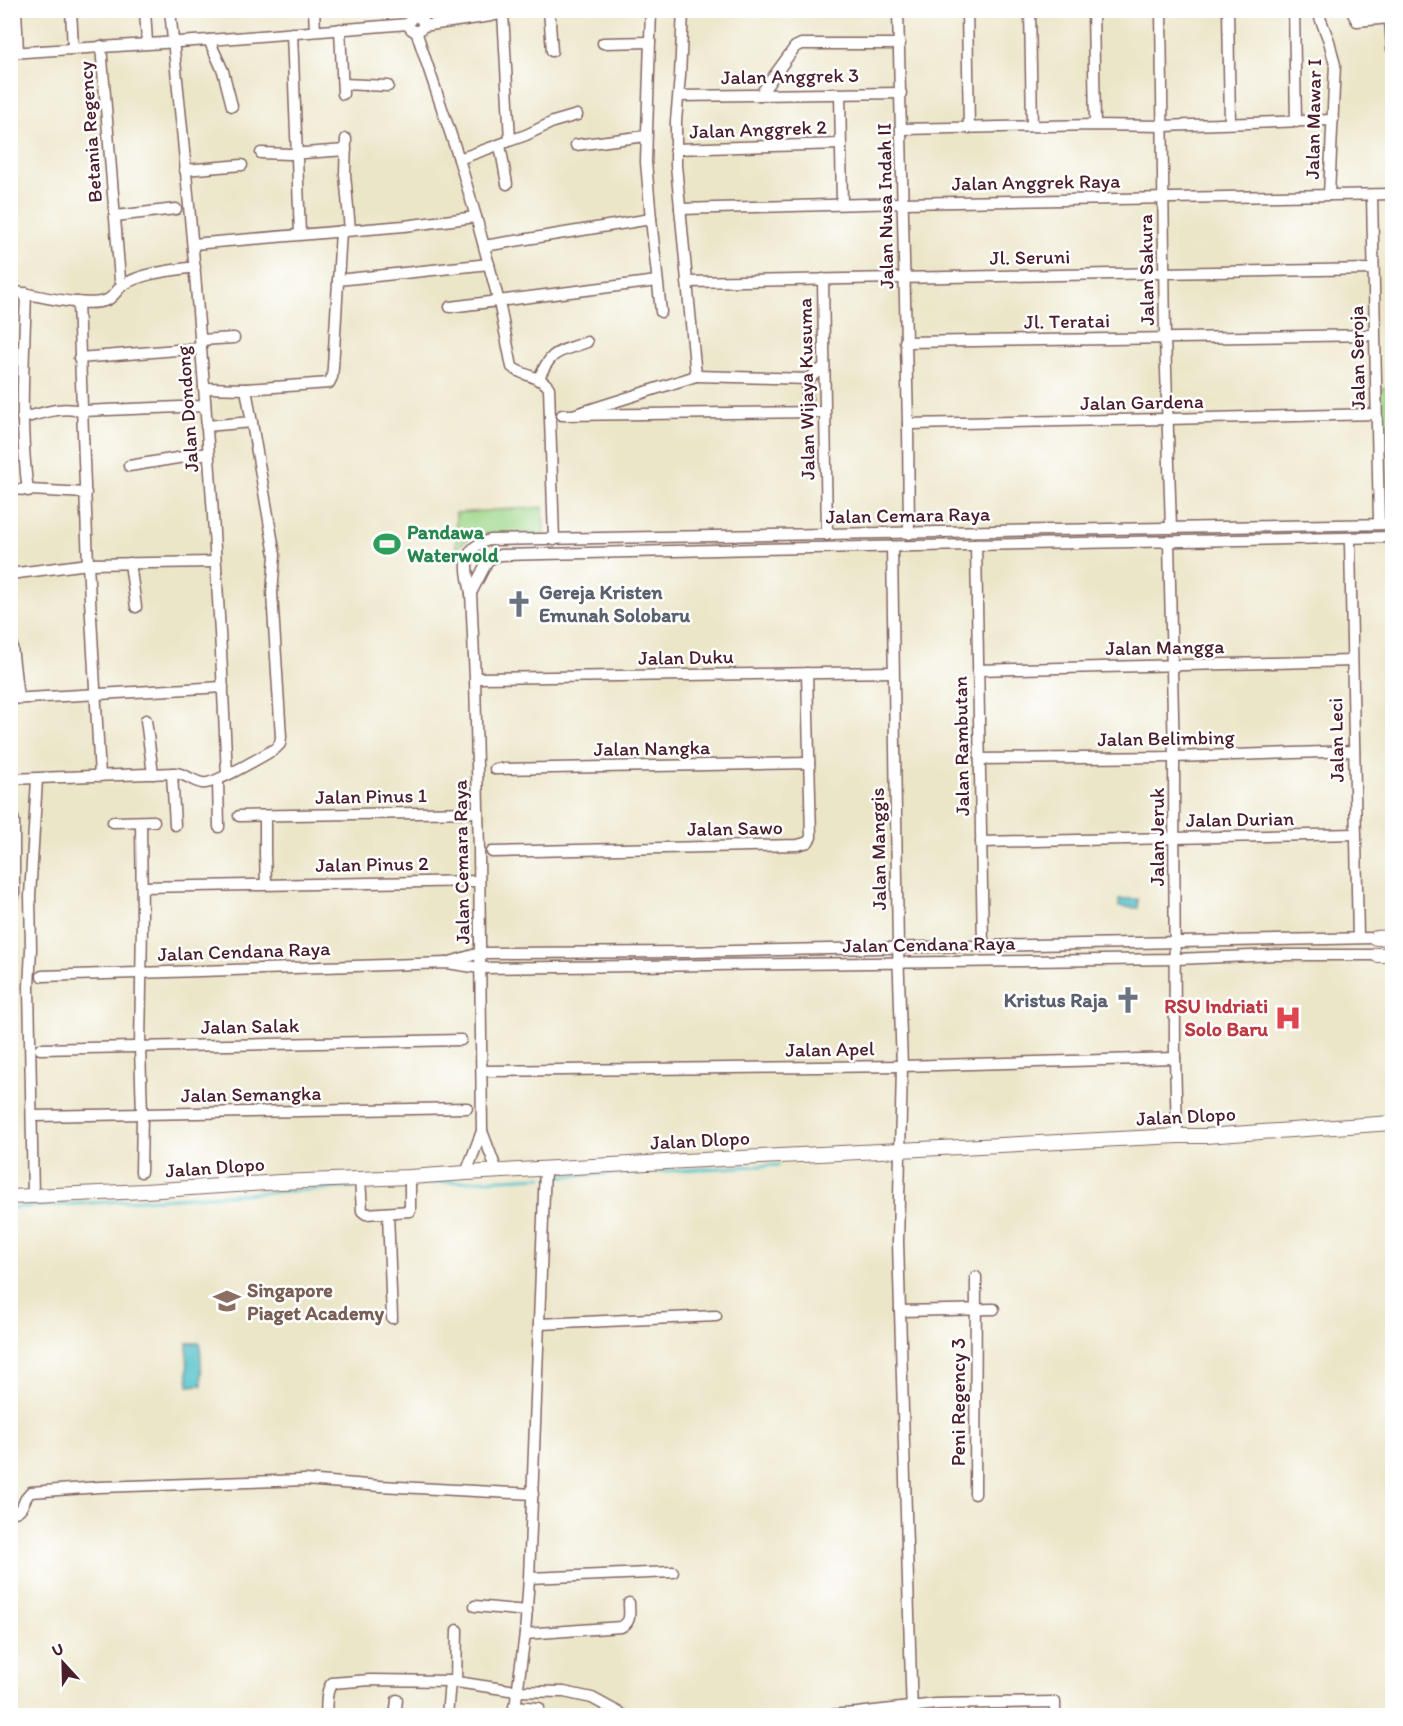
<svg xmlns="http://www.w3.org/2000/svg" width="1403" height="1726" viewBox="0 0 1403 1726" font-family="Itim,sans-serif">
<style>
.green{fill:#9ed689;stroke:#747a5a;stroke-width:1.5}
.water{fill:#54c2ca;stroke:#4f707a;stroke-width:1.5}
.lines{fill:none;stroke-linecap:round;stroke-linejoin:round}
.stream{stroke:#54c2ca;stroke-width:3}
.street-casing{stroke:#836562;stroke-width:13}
.secondary-casing{stroke:#836562;stroke-width:16}
.street{stroke:#fff;stroke-width:10}
.secondary{stroke:#fff;stroke-width:14}
.labels{text-anchor:middle;stroke-width:5;stroke-linejoin:round;paint-order:stroke}
.street-label{font-size:20px;fill:#4a1f2b;stroke:#fff}
.leisure-label{font-size:20px;font-weight:bold;fill:#27864d;stroke:#fff;text-anchor:start}
.worship-label{font-size:20px;font-weight:bold;fill:#5b616d;stroke:#fff;text-anchor:start}
.health-label{font-size:20px;font-weight:bold;fill:#be3a42;stroke:#fff;text-anchor:end}
.education-label{font-size:20px;font-weight:bold;fill:#785e54;stroke:#fff;text-anchor:start}
</style>
<rect width="100%" height="100%" fill="#fff"/>
<filter id="ink" filterUnits="userSpaceOnUse"><feTurbulence type="fractalNoise" baseFrequency=".0167" numOctaves="2"/><feDisplacementMap in="SourceGraphic" scale="12" xChannelSelector="R" yChannelSelector="G"/><feConvolveMatrix kernelMatrix="1 2 1 2 8 2 1 2 1" color-interpolation-filters="sRGB"/></filter>
<filter id="wash" filterUnits="userSpaceOnUse"><feTurbulence type="fractalNoise" baseFrequency=".008" numOctaves="4" result="noise"/><feDisplacementMap in="SourceGraphic" scale="24" xChannelSelector="R" yChannelSelector="G"/><feGaussianBlur stdDeviation="1.35" result="paint"/><feColorMatrix in="noise" values="0 0 0 0 0 0 0 0 0 0 0 0 0 0 0 0 0 1.4 0 .05"/><feComposite in="paint" operator="in"/></filter>
<g filter="url(#wash)">
<rect width="100%" height="100%" fill="#ece6c9"/>
<g class="green">
<polygon points="1378,388 1392,388 1392,512 1380,512"/>
<path d="M 543,507 L 544,536 L 475,537 C 464,540 458,545 456,557 L 456,513 Z"/>
</g>
<g class="water">
<polygon points="1119,899 1138,899 1138,908 1119,907"/>
<polygon points="187,1343 200,1343 202,1385 188,1386"/>
</g>
<g class="lines">
<g class="stream">
<polyline points="548,1177 779,1165"/>
<polyline points="414,1184 542,1177"/>
<polyline points="10,1208 407,1184"/>
</g>
</g>
</g>
<g filter="url(#ink)">
<g class="lines">
<defs>
<g id="street">
<polyline points="16,10 18,52"/>
<polyline points="71,10 73,48"/>
<polyline points="145,10 147,43"/>
<path d="M 170,10 C 197,265 216,520 227,775"/>
<polyline points="314,10 315,31"/>
<polyline points="549,10 552,51"/>
<polyline points="651,10 646,162 651,219 661,312"/>
<polyline points="898,10 908,424 909,534"/>
<polyline points="967,10 969,128"/>
<polyline points="1030,10 1032,126"/>
<polyline points="1093,10 1095,125"/>
<polyline points="1161,10 1165,338 1171,528"/>
<polyline points="1228,10 1230,123"/>
<polyline points="1294,10 1296,122"/>
<polyline points="1317,10 1329,41 1335,65 1329,195"/>
<polyline points="1351,10 1357,21 1390,18 1392,49"/>
<polyline points="503,13 510,140"/>
<circle cx="416" cy="24" r="7"/>
<polyline points="423,26 491,16 516,10"/>
<polyline points="340,29 343,94"/>
<path d="M 416,31 L 459,159 L 476,217 L 499,302 L 512,367 C 522,376 542,376 549,388 L 554,540"/>
<polyline points="292,33 300,234"/>
<polyline points="209,40 223,71 232,106"/>
<polyline points="603,43 650,42"/>
<polyline points="101,46 120,280"/>
<polyline points="10,53 209,40 408,24"/>
<polyline points="343,84 388,86"/>
<polyline points="840,94 842,204"/>
<polyline points="760,95 795,47 801,44 900,44"/>
<polyline points="679,96 901,93"/>
<polyline points="902,129 1095,125 1162,126 1333,120"/>
<polyline points="346,139 345,174 350,230"/>
<polyline points="500,145 507,184"/>
<polyline points="576,145 646,136"/>
<polyline points="675,149 841,144"/>
<polyline points="261,153 290,154 346,150"/>
<polyline points="459,159 526,135 553,122 577,115"/>
<polyline points="185,170 242,165"/>
<polyline points="1372,195 1379,521"/>
<polyline points="680,209 902,203 1392,194"/>
<polyline points="115,216 176,209"/>
<polyline points="193,244 404,226 476,217"/>
<polyline points="484,246 651,219"/>
<polyline points="823,279 827,535"/>
<polyline points="338,280 489,264"/>
<polyline points="687,282 1373,269"/>
<path d="M 10,291 C 34,294 86,309 107,300 C 114,297 117,289 123,285 C 144,272 171,271 195,267"/>
<path d="M 26,293 C 24,359 19,425 28,491"/>
<polyline points="78,302 88,564 100,776"/>
<polyline points="450,307 657,281"/>
<polyline points="200,340 234,338"/>
<polyline points="905,342 1374,335"/>
<polyline points="79,358 201,348"/>
<polyline points="696,376 808,379"/>
<path d="M 538,380 C 552,349 557,353 587,342"/>
<polyline points="204,388 246,389 329,383 332,377 333,367 341,231"/>
<polyline points="806,412 808,379 824,367"/>
<polyline points="576,414 696,376 676,165 676,121 680,76 683,10"/>
<polyline points="562,415 824,412"/>
<path d="M 22,418 C 46,413 57,406 82,411 L 205,406"/>
<polyline points="908,424 1167,419 1376,414"/>
<polyline points="206,426 252,422"/>
<polyline points="129,466 208,453"/>
<polyline points="10,489 86,493"/>
<polyline points="1169,542 1174,757 1175,1058 1177,1131"/>
<polyline points="1350,542 1358,938"/>
<polyline points="976,545 983,946"/>
<polyline points="892,547 898,948 902,1066 898,1242 912,1716"/>
<polyline points="130,563 136,607"/>
<polyline points="10,574 88,564 215,562"/>
<polyline points="471,593 488,560 500,555 759,549 1392,537"/>
<polyline points="10,630 18,698"/>
<polyline points="978,670 1352,661"/>
<polyline points="480,678 893,672"/>
<polyline points="10,699 223,687"/>
<polyline points="146,720 153,774"/>
<polyline points="980,759 1174,757 1354,751"/>
<polyline points="495,769 809,763"/>
<polyline points="172,773 175,825"/>
<path d="M 10,779 L 175,773 C 186,774 192,781 202,783 C 213,786 262,756 275,749 L 280,744 L 281,737 L 272,593 L 275,555 L 246,389"/>
<polyline points="218,780 219,827"/>
<polyline points="10,809 14,821 14,896"/>
<polyline points="239,816 478,812"/>
<polyline points="265,816 265,851"/>
<polyline points="113,822 154,821"/>
<polyline points="141,822 142,919"/>
<polyline points="981,842 1356,834"/>
<polyline points="492,852 798,845 808,842 811,837 807,673"/>
<polyline points="265,853 266,884"/>
<polyline points="142,887 479,881"/>
<polyline points="483,953 687,952 1374,938"/>
<polyline points="450,962 480,953"/>
<polyline points="483,968 1175,959 1276,955 1375,955"/>
<polyline points="42,976 447,963 480,968"/>
<polyline points="40,1049 461,1040"/>
<polyline points="486,1071 902,1066 1175,1058"/>
<polyline points="36,1116 467,1108"/>
<polyline points="482,1131 497,1171"/>
<polyline points="141,1172 142,1115 140,1047 142,923"/>
<path d="M 466,1173 L 482,1131 L 479,851 L 475,679 L 471,593 C 466,569 460,547 490,540 L 1392,524"/>
<polyline points="360,1178 362,1211 366,1214 410,1211 410,1177"/>
<polyline points="33,1196 29,987 31,949 30,896 37,779"/>
<polyline points="388,1213 392,1318"/>
<polyline points="900,1311 994,1309"/>
<polyline points="540,1324 716,1316"/>
<polyline points="975,1494 976,1277"/>
<path d="M 10,1513 C 27,1511 21,1499 31,1492 L 99,1487 L 305,1480 L 380,1486 L 533,1494"/>
<polyline points="529,1578 673,1572"/>
<polyline points="475,1606 527,1611"/>
<path d="M 525,1634 L 621,1627 C 632,1622 629,1613 629,1603"/>
<polyline points="456,1681 457,1630"/>
<polyline points="514,1706 539,1708"/>
<path d="M 326,1716 C 327,1705 325,1691 332,1683 L 370,1680 L 450,1681 L 516,1691 L 564,1692 L 592,1698 L 625,1716"/>
<polyline points="395,1716 397,1700"/>
<polyline points="447,1716 450,1681"/>
<polyline points="514,1716 525,1634 529,1578 545,1168"/>
<polyline points="815,1716 857,1713 936,1704 1055,1702 1055,1716"/>
</g>
<g id="secondary">
<polyline points="1376,938 1392,937"/>
<polyline points="1377,955 1392,955"/>
<polyline points="10,1197 145,1191 280,1182 410,1177 466,1173 721,1159 1178,1136 1205,1136 1392,1123"/>
</g>
</defs>
<use href="#street" class="street-casing"/>
<use href="#secondary" class="secondary-casing"/>
<use href="#street" class="street"/>
<use href="#secondary" class="secondary"/>
</g>
</g>
<defs>
<symbol id="stadium-bare" viewBox="-9 -9 18 18"><path d="M0-5a6.5 5 0 1 0 0 10a6.5 5 0 1 0 0-10ZM-3.5-1.8h7v3.6h-7Z" fill="#2e9e5b" stroke="#fff" stroke-width="2.5" paint-order="stroke"/></symbol>
<symbol id="church-bare" viewBox="-9 -9 18 18"><path d="M-1.2-6h2.4v3.5h3.3v2.4h-3.3V6h-2.4V-.1h-3.3v-2.4h3.3Z" fill="#6b7280" stroke="#fff" stroke-width="2.5" paint-order="stroke"/></symbol>
<symbol id="hospital-bare" viewBox="-9 -9 18 18"><path d="M-5-5h3v3.5h4V-5h3V5h-3V1.5h-4V5h-3Z" fill="#e0444e" stroke="#fff" stroke-width="2.5" paint-order="stroke"/></symbol>
<symbol id="school-bare" viewBox="-9 -9 18 18"><path d="M0-5L7-2L0 1L-7-2ZM-4 1L0 2.5L4 1V4Q0 6-4 4Z" fill="#8d6e63" stroke="#fff" stroke-width="2.5" paint-order="stroke"/></symbol>
</defs>
<g fill-rule="evenodd">
<use href="#stadium-bare" x="368" y="525" width="38" height="38"/>
<use href="#church-bare" x="500" y="585" width="38" height="38"/>
<use href="#church-bare" x="1109" y="981" width="38" height="38"/>
<use href="#hospital-bare" x="1269" y="999" width="38" height="38"/>
<use href="#school-bare" x="208" y="1282" width="38" height="38"/>
</g>
<g class="labels">
<g class="street-label">
<text transform="translate(790 76) rotate(-1)" y="7">Jalan Anggrek 3</text>
<text transform="translate(1313 119) rotate(-89)" y="7">Jalan Mawar I</text>
<text transform="translate(758 129) rotate(-2)" y="7">Jalan Anggrek 2</text>
<text transform="translate(90 132) rotate(-94)" y="7">Betania Regency</text>
<text transform="translate(1036 182) rotate(-1)" y="7">Jalan Anggrek Raya</text>
<text transform="translate(885 206) rotate(-91)" y="7">Jalan Nusa Indah II</text>
<text transform="translate(1030 257) rotate(-1)" y="7">Jl. Seruni</text>
<text transform="translate(1146 270) rotate(-91)" y="7">Jalan Sakura</text>
<text transform="translate(1067 321) rotate(-1)" y="7">Jl. Teratai</text>
<text transform="translate(1357 358) rotate(-91)" y="7">Jalan Seroja</text>
<text transform="translate(806 389) rotate(-91)" y="7">Jalan Wijaya Kusuma</text>
<text transform="translate(1142 402) rotate(-1)" y="7">Jalan Gardena</text>
<text transform="translate(187 409) rotate(-94)" y="7">Jalan Dondong</text>
<text transform="translate(908 515) rotate(-1)" y="7">Jalan Cemara Raya</text>
<text transform="translate(1165 647) rotate(-1)" y="7">Jalan Mangga</text>
<text transform="translate(686 657) rotate(-1)" y="7">Jalan Duku</text>
<text transform="translate(1166 738) rotate(-1)" y="7">Jalan Belimbing</text>
<text transform="translate(1336 740) rotate(-91)" y="7">Jalan Leci</text>
<text transform="translate(961 746) rotate(-91)" y="7">Jalan Rambutan</text>
<text transform="translate(652 748) rotate(-1)" y="7">Jalan Nangka</text>
<text transform="translate(371 796) rotate(-1)" y="7">Jalan Pinus 1</text>
<text transform="translate(1240 819) rotate(-1)" y="7">Jalan Durian</text>
<text transform="translate(735 828) rotate(-1)" y="7">Jalan Sawo</text>
<text transform="translate(1157 837) rotate(-90)" y="7">Jalan Jeruk</text>
<text transform="translate(878 849) rotate(-91)" y="7">Jalan Manggis</text>
<text transform="translate(461 862) rotate(-91)" y="7">Jalan Cemara Raya</text>
<text transform="translate(372 864) rotate(-1)" y="7">Jalan Pinus 2</text>
<text transform="translate(929 944) rotate(-1)" y="7">Jalan Cendana Raya</text>
<text transform="translate(244 951) rotate(-2)" y="7">Jalan Cendana Raya</text>
<text transform="translate(250 1026) rotate(-1)" y="7">Jalan Salak</text>
<text transform="translate(830 1049) rotate(-1)" y="7">Jalan Apel</text>
<text transform="translate(251 1094) rotate(-1)" y="7">Jalan Semangka</text>
<text transform="translate(1186 1116) rotate(-3)" y="7">Jalan Dlopo</text>
<text transform="translate(700 1140) rotate(-3)" y="7">Jalan Dlopo</text>
<text transform="translate(215 1167) rotate(-4)" y="7">Jalan Dlopo</text>
<text transform="translate(958 1402) rotate(-90)" y="7">Peni Regency 3</text>
</g>
<g class="leisure-label">
<text x="407" y="539">Pandawa<tspan x="407" dy="23">Waterwold</tspan></text>
</g>
<g class="worship-label">
<text x="539" y="599">Gereja Kristen<tspan x="539" dy="23">Emunah Solobaru</tspan></text>
<text x="1108" y="1007" text-anchor="end">Kristus Raja</text>
</g>
<g class="health-label">
<text x="1268" y="1013">RSU Indriati<tspan x="1268" dy="23">Solo Baru</tspan></text>
</g>
<g class="education-label">
<text x="247" y="1297">Singapore<tspan x="247" dy="23">Piaget Academy</tspan></text>
</g>
</g>
<rect width="1403" height="1726" fill="none" stroke="#fff" stroke-width="36"/>
<g transform="translate(63 1663) rotate(338)" stroke="#ffffff" stroke-width="4.5" paint-order="stroke">
<path d="M0-4.5L10 22L0 15L-10 22Z" fill="#4a1f2b"/>
<text y="-9" font-size="16" font-weight="bold" text-anchor="middle" fill="#4a1f2b">U</text>
</g>
</svg>
